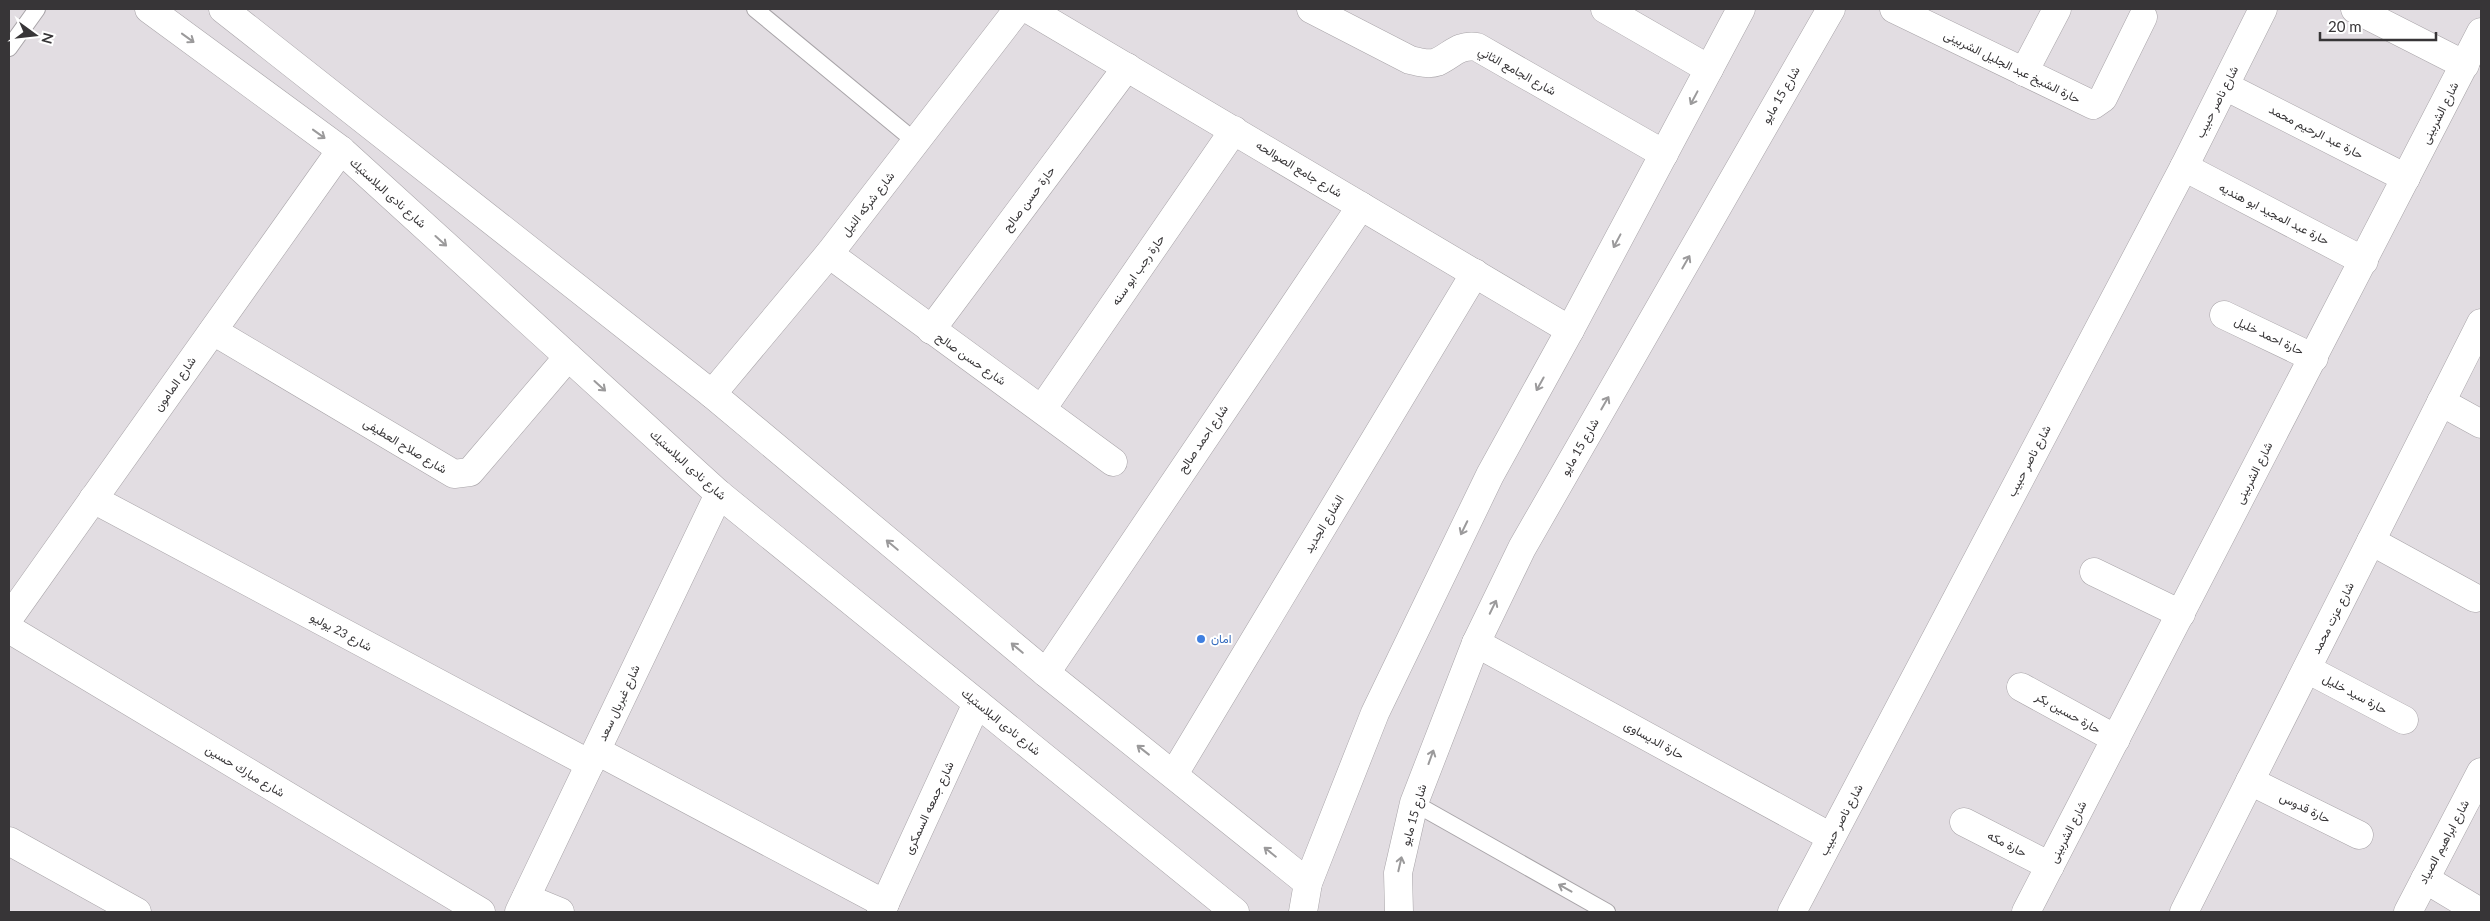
<svg xmlns="http://www.w3.org/2000/svg" width="2490" height="921" viewBox="0 0 2490 921" font-family="Lato,Vazirmatn,sans-serif">
<style>
.lines{fill:none;stroke-linecap:round;stroke-linejoin:round}
.service-casing{stroke:#a8a4a8;stroke-width:18}
.minor-casing{stroke:#a8a4a8;stroke-width:29}
.secondary-casing{stroke:#a8a4a8;stroke-width:29}
.service{stroke:#fff;stroke-width:16}
.minor{stroke:#fff;stroke-width:28}
.secondary{stroke:#fff;stroke-width:28}
.oneway{stroke:#9b9a9b}
.shop-dot{fill:#3f7fe0;stroke:#fff;stroke-width:2}
.labels{text-anchor:middle;stroke-width:4;stroke-linejoin:round;paint-order:stroke}
.street-label{font-size:12px;fill:#373537;stroke:#fff}
.shop-label{font-size:12px;fill:#366cbe;stroke:#fff;text-anchor:start}
</style>
<rect width="100%" height="100%" fill="#e2dde2"/>
<g class="lines">
<defs>
<g id="service">
<polyline points="755,9 916,142"/>
<polyline points="9,48 37,9"/>
<polyline points="1414,803 1607,912"/>
</g>
<g id="minor">
<polyline points="149,9 341,150 719,494 1235,912"/>
<polyline points="223,9 712,394 1046,673 1308,883"/>
<polyline points="1028,9 1570,330"/>
<path d="M 1311,9 L 1410,60 C 1418,62 1429,65 1437,62 C 1452,55 1459,44 1477,47 L 1664,154"/>
<polyline points="1605,9 1709,69"/>
<polyline points="1894,9 2093,105 2103,98 2143,17"/>
<polyline points="2355,9 2465,65"/>
<polyline points="2024,72 2057,9"/>
<polyline points="2225,86 2406,178"/>
<polyline points="2184,167 2364,261"/>
<polyline points="829,254 1113,462"/>
<polyline points="2224,315 2314,358"/>
<polyline points="931,330 1127,67"/>
<polyline points="213,331 454,474 470,472 568,357"/>
<polyline points="712,394 829,254 1018,9"/>
<polyline points="2441,402 2481,424"/>
<polyline points="1042,409 1234,130"/>
<polyline points="93,499 590,764"/>
<polyline points="2371,541 2475,598"/>
<polyline points="2094,572 2181,614"/>
<polyline points="9,618 341,150"/>
<polyline points="9,629 481,912"/>
<polyline points="1476,643 1831,837"/>
<polyline points="2307,669 2404,720"/>
<polyline points="1046,673 1361,206"/>
<polyline points="2021,687 2116,739"/>
<polyline points="597,751 885,904"/>
<polyline points="1174,774 1475,273"/>
<polyline points="2250,781 2359,835"/>
<polyline points="1964,822 2050,866"/>
<polyline points="9,841 137,912"/>
<polyline points="2425,879 2480,912"/>
<polyline points="526,898 560,912"/>
<polyline points="519,912 719,494"/>
<polyline points="881,912 977,703"/>
<polyline points="1792,912 2184,167 2263,9"/>
<polyline points="2026,912 2481,32"/>
<polyline points="2184,912 2481,323"/>
<polyline points="2408,912 2481,772"/>
</g>
<g id="secondary">
<polyline points="1303,912 1308,883 1375,713 1490,475 1570,330 1741,9"/>
<polyline points="1399,912 1398,873 1414,803 1476,643 1522,548 1831,9"/>
</g>
</defs>
<use href="#service" class="service-casing"/>
<use href="#minor" class="minor-casing"/>
<use href="#secondary" class="secondary-casing"/>
<use href="#service" class="service"/>
<use href="#minor" class="minor"/>
<use href="#secondary" class="secondary"/>
</g>
<defs><path id="oneway-shaft" d="M-6 0H5M1.5-3L5.5 0L1.5 3" fill="none" stroke-width="1.6" stroke-linecap="round" stroke-linejoin="round" transform="scale(1.25)"/></defs>
<g class="oneway">
<use href="#oneway-shaft" transform="translate(188 38) rotate(36)"/>
<use href="#oneway-shaft" transform="translate(1694 98) rotate(118)"/>
<use href="#oneway-shaft" transform="translate(319 134) rotate(36)"/>
<use href="#oneway-shaft" transform="translate(441 241) rotate(42)"/>
<use href="#oneway-shaft" transform="translate(1617 241) rotate(118)"/>
<use href="#oneway-shaft" transform="translate(1686 262) rotate(-60)"/>
<use href="#oneway-shaft" transform="translate(1540 384) rotate(119)"/>
<use href="#oneway-shaft" transform="translate(600 386) rotate(42)"/>
<use href="#oneway-shaft" transform="translate(1605 403) rotate(-60)"/>
<use href="#oneway-shaft" transform="translate(1464 528) rotate(116)"/>
<use href="#oneway-shaft" transform="translate(892 545) rotate(-140)"/>
<use href="#oneway-shaft" transform="translate(1493 607) rotate(-64)"/>
<use href="#oneway-shaft" transform="translate(1017 648) rotate(-140)"/>
<use href="#oneway-shaft" transform="translate(1143 750) rotate(-142)"/>
<use href="#oneway-shaft" transform="translate(1431 757) rotate(-70)"/>
<use href="#oneway-shaft" transform="translate(1270 852) rotate(-141)"/>
<use href="#oneway-shaft" transform="translate(1400 864) rotate(-77)"/>
<use href="#oneway-shaft" transform="translate(1565 888) rotate(-151)"/>
</g>
<circle class="shop-dot" cx="1201" cy="639" r="5"/>
<g class="labels">
<g class="street-label">
<text transform="translate(2012 67) rotate(26)" y="4">حارة الشيخ عبد الجليل الشربينى</text>
<text transform="translate(1517 71) rotate(29)" y="4">شارع الجامع الثاني</text>
<text transform="translate(1781 95) rotate(-60)" y="4">شارع 15 مايو</text>
<text transform="translate(2217 102) rotate(-63)" y="4">شارع ناصر حبيب</text>
<text transform="translate(2440 113) rotate(-63)" y="4">شارع الشربينى</text>
<text transform="translate(2316 132) rotate(27)" y="4">حارة عبد الرحيم محمد</text>
<text transform="translate(1299 169) rotate(31)" y="4">شارع جامع الصوالحه</text>
<text transform="translate(388 193) rotate(42)" y="4">شارع نادى البلاستيك</text>
<text transform="translate(1029 199) rotate(-53)" y="4">حارة حسن صالح</text>
<text transform="translate(868 204) rotate(-52)" y="4">شارع شركه النيل</text>
<text transform="translate(2274 214) rotate(27)" y="4">حارة عبد المجيد ابو هنديه</text>
<text transform="translate(1138 270) rotate(-55)" y="4">حارة رجب ابو سنه</text>
<text transform="translate(2269 336) rotate(25)" y="4">حارة احمد خليل</text>
<text transform="translate(971 359) rotate(35)" y="4">شارع حسن صالح</text>
<text transform="translate(175 384) rotate(-55)" y="4">شارع المامون</text>
<text transform="translate(1203 439) rotate(-56)" y="4">شارع احمد صالح</text>
<text transform="translate(405 446) rotate(31)" y="4">شارع صلاح العطيفى</text>
<text transform="translate(1580 447) rotate(-60)" y="4">شارع 15 مايو</text>
<text transform="translate(2029 461) rotate(-62)" y="4">شارع ناصر حبيب</text>
<text transform="translate(688 465) rotate(42)" y="4">شارع نادى البلاستيك</text>
<text transform="translate(2254 473) rotate(-63)" y="4">شارع الشربينى</text>
<text transform="translate(1324 524) rotate(-59)" y="4">الشارع الجديد</text>
<text transform="translate(2333 618) rotate(-63)" y="4">شارع عزت محمد</text>
<text transform="translate(341 632) rotate(28)" y="4">شارع 23 يوليو</text>
<text transform="translate(2355 694) rotate(28)" y="4">حارة سيد خليل</text>
<text transform="translate(619 703) rotate(-65)" y="4">شارع غبريال سعد</text>
<text transform="translate(2068 713) rotate(29)" y="4">حارة حسين بكر</text>
<text transform="translate(1001 722) rotate(39)" y="4">شارع نادى البلاستيك</text>
<text transform="translate(1654 740) rotate(29)" y="4">حارة الديساوى</text>
<text transform="translate(245 771) rotate(31)" y="4">شارع مبارك حسين</text>
<text transform="translate(929 808) rotate(-65)" y="4">شارع جمعه السمكرى</text>
<text transform="translate(2305 808) rotate(26)" y="4">حارة قدوس</text>
<text transform="translate(1414 815) rotate(-74)" y="4">شارع 15 مايو</text>
<text transform="translate(1841 820) rotate(-62)" y="4">شارع ناصر حبيب</text>
<text transform="translate(2068 832) rotate(-63)" y="4">شارع الشربينى</text>
<text transform="translate(2444 842) rotate(-62)" y="4">شارع ابراهيم الصياد</text>
<text transform="translate(2007 844) rotate(27)" y="4">حارة مكه</text>
</g>
<g class="shop-label">
<text x="1211" y="643">امان</text>
</g>
</g>
<rect width="2490" height="921" fill="none" stroke="#373537" stroke-width="20"/>
<g transform="translate(35 35) rotate(105)" stroke="#ffffff" stroke-width="4" paint-order="stroke">
<path d="M0-4L9 19L0 12L-9 19Z" fill="#373537"/>
<text y="-8" font-size="14" font-weight="bold" text-anchor="middle" fill="#373537">N</text>
</g>
<path d="M2320 32v8h116v-8" fill="none" stroke="#373537" stroke-width="2.5"/>
<text x="2328" y="32" font-size="15" fill="#373537" stroke="#ffffff" stroke-width="4" paint-order="stroke">20 m</text>
</svg>
